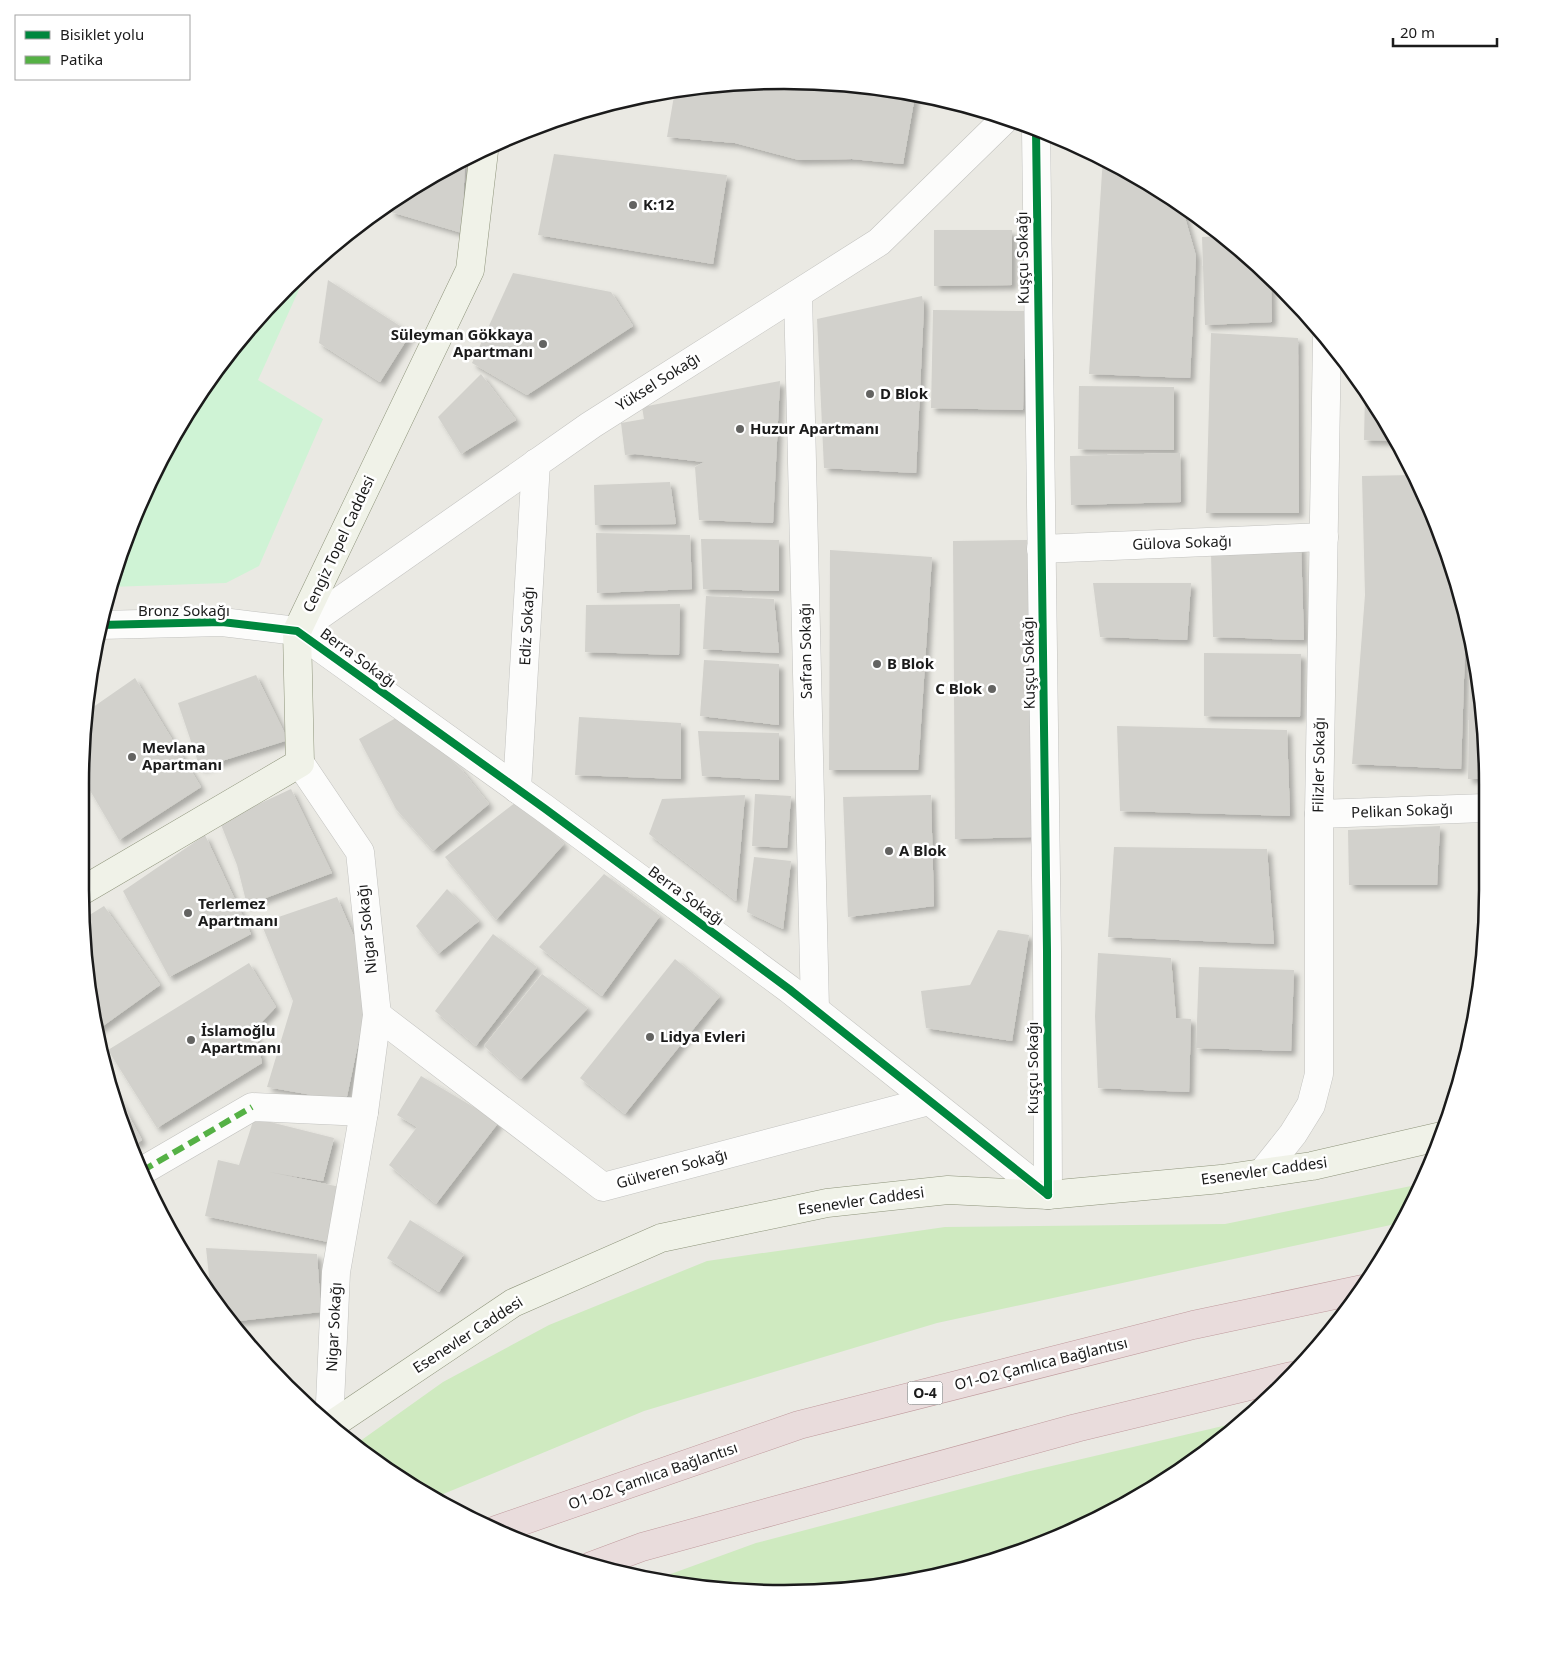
<svg xmlns="http://www.w3.org/2000/svg" width="1568" height="1674" viewBox="0 0 1568 1674" font-family="'Noto Sans',sans-serif">
<style>
.grass{fill:#cfeac0}
.park{fill:#cff3d5}
.building{fill:#d2d1cc;filter:url(#shadow)}
.lines{fill:none;stroke-linecap:round;stroke-linejoin:round}
.street-casing{stroke:#c2c2bf;stroke-width:29}
.secondary-casing{stroke:#8e947b;stroke-width:29}
.highway-casing{stroke:#c09b9e;stroke-width:29}
.street{stroke:#fcfcfb;stroke-width:28}
.secondary{stroke:#f0f2e8;stroke-width:28}
.highway{stroke:#e9dcdc;stroke-width:28}
.quiet{stroke:#55b145;stroke-width:6;stroke-dasharray:12 6;stroke-linecap:butt}
.cycleway-casing{stroke:#fff;stroke-width:11}
.cycleway{stroke:#00873e;stroke-width:8}
.poi-dot{fill:#636361;stroke:#fff;stroke-width:2}
.labels{text-anchor:middle;stroke-width:5;stroke-linejoin:round;paint-order:stroke}
.shield{fill:#fff;stroke:#5f5f5f;stroke-width:1}
.shield-label{font-size:14px;font-weight:bold;fill:#1b1b1b}
.poi-label{font-size:15px;font-weight:bold;fill:#1b1b1b;stroke:#fff;text-anchor:start}
.street-label{font-size:15px;fill:#1b1b1b;stroke:#fff}
.rim{fill:none;stroke:#1b1b1b;stroke-width:2.5}
</style>
<defs>
<filter id="shadow"><feDropShadow dx="4.5" dy="4.5" stdDeviation="2.5" flood-color="#0004"/></filter>
</defs>
<rect width="100%" height="100%" fill="#eae9e3"/>
<g class="grass">
<polygon points="1421,1184 1400,1223 937,1323 644,1411 436,1497 356,1444 443,1382 549,1325 707,1261 945,1227 1225,1224"/>
<polygon points="1240,1422 1175,1476 1053,1541 876,1588 738,1592 657,1579 756,1543 1026,1472"/>
</g>
<polygon class="park" points="298,278 302,283 258,380 323,419 259,566 226,583 109,587 152,473 225,356"/>
<g class="building">
<polygon points="810,82 915,96 903,164 852,159 799,160 735,143 667,137 675,90 692,86"/>
<polygon points="554,154 727,175 713,264 538,235"/>
<polygon points="1103,157 1182,207 1196,256 1190,378 1089,374"/>
<polygon points="465,159 462,233 391,212 392,203 432,174"/>
<polygon points="934,230 1012,230 1012,285 934,286"/>
<polygon points="1224,236 1271,280 1272,322 1205,325 1202,237"/>
<polygon points="513,273 611,292 633,326 527,395 472,363"/>
<polygon points="328,280 411,333 380,382 319,343"/>
<polygon points="922,296 924,307 916,473 824,468 817,319"/>
<polygon points="933,310 1025,311 1023,410 931,408"/>
<polygon points="1211,333 1298,338 1299,513 1206,513"/>
<polygon points="481,374 516,420 461,454 438,417"/>
<polygon points="780,381 773,523 699,520 695,467 704,462 635,454 625,455 621,423 644,419 642,407"/>
<polygon points="1079,386 1174,387 1174,450 1078,449"/>
<polygon points="1365,392 1394,432 1398,441 1364,440"/>
<polygon points="1180,453 1181,502 1071,505 1070,456"/>
<polygon points="1413,475 1451,557 1472,649 1465,650 1461,769 1352,764 1365,595 1362,476"/>
<polygon points="670,482 676,524 595,525 594,485"/>
<polygon points="596,533 690,535 692,589 597,593"/>
<polygon points="701,539 779,540 779,591 703,589"/>
<polygon points="1028,540 1032,837 955,839 953,541"/>
<polygon points="1301,545 1304,640 1213,637 1211,553"/>
<polygon points="830,550 932,557 918,770 829,770"/>
<polygon points="1093,583 1191,583 1187,640 1100,637"/>
<polygon points="706,596 774,599 779,653 703,649"/>
<polygon points="680,604 679,655 585,652 586,605"/>
<polygon points="1204,653 1301,654 1300,717 1204,716"/>
<polygon points="704,660 779,664 779,725 700,716"/>
<polygon points="1470,660 1475,660 1482,692 1485,779 1468,779"/>
<polygon points="256,675 288,740 200,768 178,703"/>
<polygon points="135,678 201,787 119,840 81,775 82,738 86,712"/>
<polygon points="403,714 460,768 489,804 433,851 396,809 359,739"/>
<polygon points="579,717 681,723 681,779 575,775"/>
<polygon points="1117,726 1287,730 1290,816 1120,811"/>
<polygon points="698,731 779,733 779,780 702,776"/>
<polygon points="291,789 332,873 247,905 237,865 220,822"/>
<polygon points="755,794 791,796 787,848 752,846"/>
<polygon points="745,795 736,901 649,834 662,799"/>
<polygon points="931,795 934,906 848,917 843,797"/>
<polygon points="520,799 564,844 496,920 445,857"/>
<polygon points="1440,826 1437,885 1349,885 1348,830"/>
<polygon points="205,835 251,934 169,977 123,891"/>
<polygon points="1114,847 1267,849 1274,944 1108,937"/>
<polygon points="754,857 791,861 783,929 747,912"/>
<polygon points="604,874 660,916 602,996 539,947"/>
<polygon points="447,889 479,921 438,954 416,926"/>
<polygon points="337,897 372,978 346,1101 267,1087 293,1001 261,923"/>
<polygon points="104,906 160,985 96,1031 94,1028 83,919"/>
<polygon points="998,930 1029,935 1012,1041 926,1028 921,991 970,985"/>
<polygon points="493,934 537,967 476,1046 435,1011"/>
<polygon points="1098,953 1171,958 1176,1018 1191,1019 1189,1092 1098,1088 1095,1016"/>
<polygon points="675,959 720,996 625,1114 580,1078"/>
<polygon points="249,963 276,1007 255,1029 262,1063 157,1128 108,1050"/>
<polygon points="1199,967 1294,970 1291,1051 1196,1048"/>
<polygon points="542,974 588,1008 521,1079 484,1046"/>
<polygon points="421,1076 499,1122 436,1204 389,1165 417,1127 397,1115"/>
<polygon points="115,1091 142,1140 134,1145"/>
<polygon points="254,1118 334,1138 323,1181 269,1172 340,1187 328,1242 205,1216 218,1160 239,1165"/>
<polygon points="410,1220 464,1254 439,1292 387,1258"/>
<polygon points="206,1248 317,1254 321,1312 229,1322 211,1295"/>
</g>
<g class="lines">
<defs>
<g id="street">
<polyline points="1036,130 1047,951 1048,1195"/>
<polyline points="798,294 815,1009"/>
<polyline points="1041,549 1324,537"/>
<polyline points="100,625 222,622 297,631 544,808 789,989 1048,1195"/>
<polyline points="297,631 591,425 879,242 1005,119"/>
<polyline points="300,763 360,852 377,1015 364,1112 336,1272 329,1425"/>
<polyline points="517,789 536,463"/>
<polyline points="1319,814 1485,808"/>
<polyline points="377,1015 603,1187 929,1101"/>
<polyline points="142,1171 252,1107 364,1112"/>
<polyline points="1262,1173 1293,1134 1311,1105 1319,1074 1319,814 1327,339"/>
</g>
<g id="secondary">
<polyline points="80,892 300,763 297,631 470,270 484,151"/>
<polyline points="330,1426 513,1303 661,1238 827,1203 948,1190 1048,1195 1221,1179 1312,1166 1442,1136"/>
</g>
<g id="highway">
<polyline points="496,1530 799,1425 1193,1325 1363,1289"/>
<polyline points="591,1566 642,1547 1076,1428 1291,1376"/>
</g>
</defs>
<use href="#street" class="street-casing"/>
<use href="#secondary" class="secondary-casing"/>
<use href="#highway" class="highway-casing"/>
<use href="#street" class="street"/>
<use href="#secondary" class="secondary"/>
<use href="#highway" class="highway"/>
<polyline class="quiet" points="142,1171 252,1107"/>
<defs>
<g id="cycleway">
<polyline points="1036,130 1047,951 1048,1195"/>
<polyline points="100,625 222,622 297,631 544,808 789,989 1048,1195"/>
</g>
</defs>
<use href="#cycleway" class="cycleway-casing"/>
<use href="#cycleway" class="cycleway"/>
</g>
<g class="poi-dot">
<circle cx="633" cy="205" r="5"/>
<circle cx="543" cy="344" r="5"/>
<circle cx="870" cy="394" r="5"/>
<circle cx="740" cy="429" r="5"/>
<circle cx="877" cy="664" r="5"/>
<circle cx="992" cy="689" r="5"/>
<circle cx="132" cy="757" r="5"/>
<circle cx="889" cy="851" r="5"/>
<circle cx="188" cy="913" r="5"/>
<circle cx="650" cy="1037" r="5"/>
<circle cx="191" cy="1040" r="5"/>
</g>
<g class="labels">
<rect class="shield" x="907.5" y="1381.5" width="35" height="23" rx="4"/>
<g class="shield-label">
<text x="925" y="1398">O-4</text>
</g>
<g class="poi-label">
<text x="643" y="210">K:12</text>
<text x="533" y="340" text-anchor="end">Süleyman Gökkaya<tspan x="533" dy="17">Apartmanı</tspan></text>
<text x="880" y="399">D Blok</text>
<text x="750" y="434">Huzur Apartmanı</text>
<text x="887" y="669">B Blok</text>
<text x="982" y="694" text-anchor="end">C Blok</text>
<text x="142" y="753">Mevlana<tspan x="142" dy="17">Apartmanı</tspan></text>
<text x="899" y="856">A Blok</text>
<text x="198" y="909">Terlemez<tspan x="198" dy="17">Apartmanı</tspan></text>
<text x="201" y="1036">İslamoğlu<tspan x="201" dy="17">Apartmanı</tspan></text>
<text x="660" y="1042">Lidya Evleri</text>
</g>
<g class="street-label">
<text transform="translate(1023 258) rotate(-91)" y="5">Kuşçu Sokağı</text>
<text transform="translate(658 382) rotate(-32)" y="5">Yüksel Sokağı</text>
<text transform="translate(1182 543) rotate(-2)" y="5">Gülova Sokağı</text>
<text transform="translate(339 544) rotate(-65)" y="5">Cengiz Topel Caddesi</text>
<text x="184" y="616">Bronz Sokağı</text>
<text transform="translate(527 626) rotate(-87)" y="5">Ediz Sokağı</text>
<text transform="translate(806 651) rotate(-91)" y="5">Safran Sokağı</text>
<text transform="translate(358 658) rotate(36)" y="5">Berra Sokağı</text>
<text transform="translate(1029 663) rotate(-91)" y="5">Kuşçu Sokağı</text>
<text transform="translate(1319 765) rotate(-89)" y="5">Filizler Sokağı</text>
<text transform="translate(1402 811) rotate(-2)" y="5">Pelikan Sokağı</text>
<text transform="translate(686 896) rotate(36)" y="5">Berra Sokağı</text>
<text transform="translate(367 929) rotate(-96)" y="5">Nigar Sokağı</text>
<text transform="translate(1033 1068) rotate(-90)" y="5">Kuşçu Sokağı</text>
<text transform="translate(672 1169) rotate(-15)" y="5">Gülveren Sokağı</text>
<text transform="translate(1264 1171) rotate(-8)" y="5">Esenevler Caddesi</text>
<text transform="translate(861 1201) rotate(-8)" y="5">Esenevler Caddesi</text>
<text transform="translate(334 1327) rotate(-87)" y="5">Nigar Sokağı</text>
<text transform="translate(468 1335) rotate(-33)" y="5">Esenevler Caddesi</text>
<text transform="translate(1041 1364) rotate(-14)" y="5">O1-O2 Çamlıca Bağlantısı</text>
<text transform="translate(653 1476) rotate(-19)" y="5">O1-O2 Çamlıca Bağlantısı</text>
</g>
</g>
<path d="M0 0H1568V1674H0ZM784 89H784A695 695 0 0 1 1479 784V890A695 695 0 0 1 784 1585H784A695 695 0 0 1 89 890V784A695 695 0 0 1 784 89Z" fill="#fff" fill-rule="evenodd"/>
<path class="rim" d="M784 89H784A695 695 0 0 1 1479 784V890A695 695 0 0 1 784 1585H784A695 695 0 0 1 89 890V784A695 695 0 0 1 784 89Z"/>
<rect x="15" y="15" width="175" height="65" fill="#ffffff" stroke="#a4a4a4"/>
<rect x="25" y="31" width="25" height="8" fill="#00873e" stroke="#a4a4a4"/>
<text x="60" y="40" font-size="15" fill="#1b1b1b">Bisiklet yolu</text>
<rect x="25" y="56" width="25" height="8" fill="#55b145" stroke="#a4a4a4"/>
<text x="60" y="65" font-size="15" fill="#1b1b1b">Patika</text>
<path d="M1393 38v8h104v-8" fill="none" stroke="#1b1b1b" stroke-width="2.5"/>
<text x="1400" y="38" font-size="15" fill="#1b1b1b" stroke="#ffffff" stroke-width="4" paint-order="stroke">20 m</text>
</svg>
